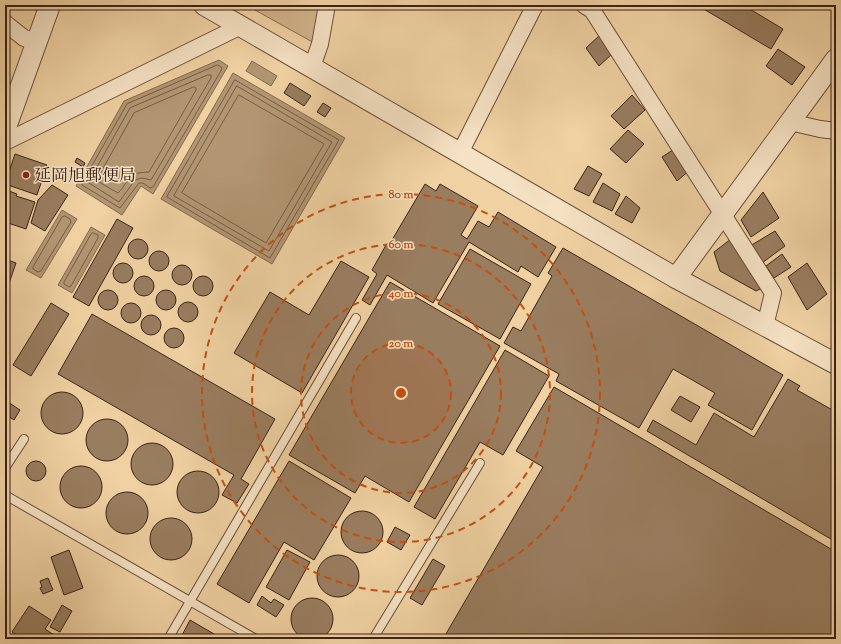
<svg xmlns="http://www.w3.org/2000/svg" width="841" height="644" viewBox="0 0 841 644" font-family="'Sorts Mill Goudy','Noto Serif JP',serif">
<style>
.green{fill:#d1b38a;stroke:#866b50}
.water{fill:#b29672;stroke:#83684d}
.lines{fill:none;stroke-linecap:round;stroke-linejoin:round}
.shore{stroke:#775c44;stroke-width:1}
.building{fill:#997d5f;stroke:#3c2316}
.service-casing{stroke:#694e39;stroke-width:10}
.minor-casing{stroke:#694e39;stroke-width:18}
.tertiary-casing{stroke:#694e39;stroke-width:22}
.service{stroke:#f5e1c3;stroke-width:8}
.minor{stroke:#f5e1c3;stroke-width:16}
.tertiary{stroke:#f5e1c3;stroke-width:20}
.ring{fill:none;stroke:#c64e0e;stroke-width:2;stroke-dasharray:7 5}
.poi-dot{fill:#8f2418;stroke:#f5e1c3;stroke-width:1.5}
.labels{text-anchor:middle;stroke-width:3;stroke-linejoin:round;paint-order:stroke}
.poi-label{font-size:17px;fill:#3c2316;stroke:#f5e1c3;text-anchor:start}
.centre{fill:#c64e0e;stroke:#f5e1c3;stroke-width:2}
.ring-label{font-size:12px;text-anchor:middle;font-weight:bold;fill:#c64e0e;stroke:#f5e1c3;stroke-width:3;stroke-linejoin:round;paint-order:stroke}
</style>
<rect width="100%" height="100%" fill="#efd1a2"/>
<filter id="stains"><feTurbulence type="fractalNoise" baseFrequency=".005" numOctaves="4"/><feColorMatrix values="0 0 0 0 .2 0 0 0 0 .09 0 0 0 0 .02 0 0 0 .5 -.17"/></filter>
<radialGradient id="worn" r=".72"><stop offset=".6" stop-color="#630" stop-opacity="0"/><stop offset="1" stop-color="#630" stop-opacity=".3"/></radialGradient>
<polygon class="green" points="246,5 318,5 316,44"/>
<g class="water">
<polygon points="219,60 228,66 153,194 141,186 122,215 76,186 124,101"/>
<polygon points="252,61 277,76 271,86 246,71"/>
<polygon points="233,73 345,138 272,264 161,199"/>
<polygon points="62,210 77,219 41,278 26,270"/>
<polygon points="91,227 105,235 72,293 58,285"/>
</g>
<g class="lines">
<g class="shore">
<polygon points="218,65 221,67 222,69 153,187 150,188 143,183 139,183 120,208 82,185 82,183 127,104"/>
<polygon points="208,75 211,75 211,78 151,180 142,178 135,180 119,202 89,183 89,181 130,108"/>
<polygon points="235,80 339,140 270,258 167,197"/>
<polygon points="237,86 332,142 269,251 174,196"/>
<path d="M 194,87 L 196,88 L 196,90 L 149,172 C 124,173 132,179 118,193 L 97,181 L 97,179 L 134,113 Z"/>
<polygon points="239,95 324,144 266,243 182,193"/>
<polygon points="65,216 70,219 71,222 41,271 38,272 33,269 33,267 62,217"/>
<polygon points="93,233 98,235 98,238 71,286 69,287 64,284 64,282 91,234"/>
</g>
</g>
<g class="building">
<polygon points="697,5 743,5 783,29 771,49"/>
<polygon points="600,35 612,54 599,66 586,48"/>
<polygon points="778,49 805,67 792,85 766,66"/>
<polygon points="290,83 311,96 304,106 284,93"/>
<polygon points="632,95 645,110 624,129 611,116"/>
<polygon points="323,103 331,108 325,117 317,112"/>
<polygon points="628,130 644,144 626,163 610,149"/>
<polygon points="676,148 690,170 677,181 662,157"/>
<polygon points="15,154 47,165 37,195 5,184"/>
<polygon points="77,158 85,163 83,167 75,162"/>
<polygon points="588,166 602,174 589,196 574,189"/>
<polygon points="603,183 620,194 612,211 593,202"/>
<polygon points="425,184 436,191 440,184 478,206 461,235 467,239 478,221 489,227 498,212 556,247 538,277 521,266 518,272 469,242 433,303 387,275 370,305 362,300 377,274 372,270 386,245 392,240"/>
<polygon points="52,185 68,195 45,231 31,223 38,200"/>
<polygon points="9,191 17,194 16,196 35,202 26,229 5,222 5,195 7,196"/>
<polygon points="763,192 779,218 751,237 741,220"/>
<polygon points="626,196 640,208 632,223 615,214"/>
<polygon points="117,219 133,228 89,306 73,297"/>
<polygon points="775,231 785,246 762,263 750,246"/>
<circle cx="138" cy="249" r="10"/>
<polygon points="731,239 764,287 756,291 720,271 714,252"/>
<polygon points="563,248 783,375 752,430 708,405 715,393 673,369 639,428 556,381 559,374 504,343 513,327 521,331 552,276 548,273"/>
<polygon points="470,249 531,284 500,339 438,304"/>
<circle cx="159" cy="261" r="10"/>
<polygon points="782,254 791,267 774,278 766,266"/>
<polygon points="5,259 16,263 5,295"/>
<polygon points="341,261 369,277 302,393 234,353 270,292 309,315"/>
<circle cx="123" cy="273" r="10"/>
<polygon points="807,263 827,294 807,310 788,277"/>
<circle cx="182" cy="275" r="10"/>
<circle cx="203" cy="286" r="10"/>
<circle cx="144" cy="286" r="10"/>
<polygon points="390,282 500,346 409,502 365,476 355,493 289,455"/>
<circle cx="166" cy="300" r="10"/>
<circle cx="108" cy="300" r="10"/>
<circle cx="188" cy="312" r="10"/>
<circle cx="131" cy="313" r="10"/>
<polygon points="51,303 69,314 31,376 13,365"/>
<polygon points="92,314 275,419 241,479 249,484 237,503 222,495 234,475 58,374"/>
<circle cx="151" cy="325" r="10"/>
<circle cx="174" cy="338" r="10"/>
<polygon points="505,350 549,376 503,455 480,442 435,519 414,507"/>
<polygon points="788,379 800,386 797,390 836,412 836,542 647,431 653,420 696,445 714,413 754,437"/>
<polygon points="554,387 836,552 836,639 443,639 543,467 516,451"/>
<circle cx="62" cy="413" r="21"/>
<polygon points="680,396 700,407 691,422 671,410"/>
<polygon points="5,400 20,410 14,420 5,414"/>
<circle cx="107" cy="440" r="21"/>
<circle cx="152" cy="464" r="21"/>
<circle cx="36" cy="471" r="10"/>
<polygon points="289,461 351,498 314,560 284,542 249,603 217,584"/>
<circle cx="81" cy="487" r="21"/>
<circle cx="198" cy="492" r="21"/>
<circle cx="127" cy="513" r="21"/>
<circle cx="362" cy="532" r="21"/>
<circle cx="171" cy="539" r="21"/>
<polygon points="395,527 410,535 401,550 387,542"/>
<polygon points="69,550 83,588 64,595 51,557"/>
<polygon points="287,550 310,562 289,600 266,587"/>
<circle cx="338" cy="576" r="21"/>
<polygon points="433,559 445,566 422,605 410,598"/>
<polygon points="48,578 53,590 43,594 40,588 42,587 40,581"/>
<polygon points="262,596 271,603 274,599 284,605 276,617 257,605"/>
<circle cx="312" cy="619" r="21"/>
<polygon points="62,605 72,611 60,632 50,627"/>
<polygon points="29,606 51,620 45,629 54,635 53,637 55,639 43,639 40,637 39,639 23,639 12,632"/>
<polygon points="190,620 214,634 211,639 180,639"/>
</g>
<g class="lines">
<defs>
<g id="service">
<polyline points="5,468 24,439"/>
<polyline points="5,495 256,639"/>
<polyline points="168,639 356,318"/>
<polyline points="373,639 480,463"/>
</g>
<g id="minor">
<polyline points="584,5 592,10 773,293 765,326"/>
<polyline points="5,23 24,38 37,42"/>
<polyline points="312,67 320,44 327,5"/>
<polyline points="790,122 820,129 836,131"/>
<polyline points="5,142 241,26"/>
<polyline points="460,153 535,5"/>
</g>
<g id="tertiary">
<polyline points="204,5 676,278 836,364"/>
<polyline points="5,130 50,5"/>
<polyline points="676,278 836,59"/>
</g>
</defs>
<use href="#service" class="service-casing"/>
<use href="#minor" class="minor-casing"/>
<use href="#tertiary" class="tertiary-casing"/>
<use href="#service" class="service"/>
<use href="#minor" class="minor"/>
<use href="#tertiary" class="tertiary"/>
</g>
<circle cx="401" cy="393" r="50" fill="#c64e0e" fill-opacity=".12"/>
<g class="ring">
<circle cx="401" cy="393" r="50"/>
<circle cx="401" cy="393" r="100"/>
<circle cx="401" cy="393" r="149"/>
<circle cx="401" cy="393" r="199"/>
</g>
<circle class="poi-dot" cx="26" cy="175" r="4"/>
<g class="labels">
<g class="poi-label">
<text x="34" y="181">延岡旭郵便局</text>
</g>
</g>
<circle cx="401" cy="393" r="6" class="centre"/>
<g class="ring-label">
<text x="401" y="198">80 m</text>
<text x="401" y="248">60 m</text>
<text x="401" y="297">40 m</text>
<text x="401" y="347">20 m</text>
</g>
<rect width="841" height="644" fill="none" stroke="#efd1a2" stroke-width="20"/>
<rect x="6" y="6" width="829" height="632" fill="none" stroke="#3c2316" stroke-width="2"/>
<rect x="10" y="10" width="821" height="624" fill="none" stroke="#3c2316"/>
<rect width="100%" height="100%" filter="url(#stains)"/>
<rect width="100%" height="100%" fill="url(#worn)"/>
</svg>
